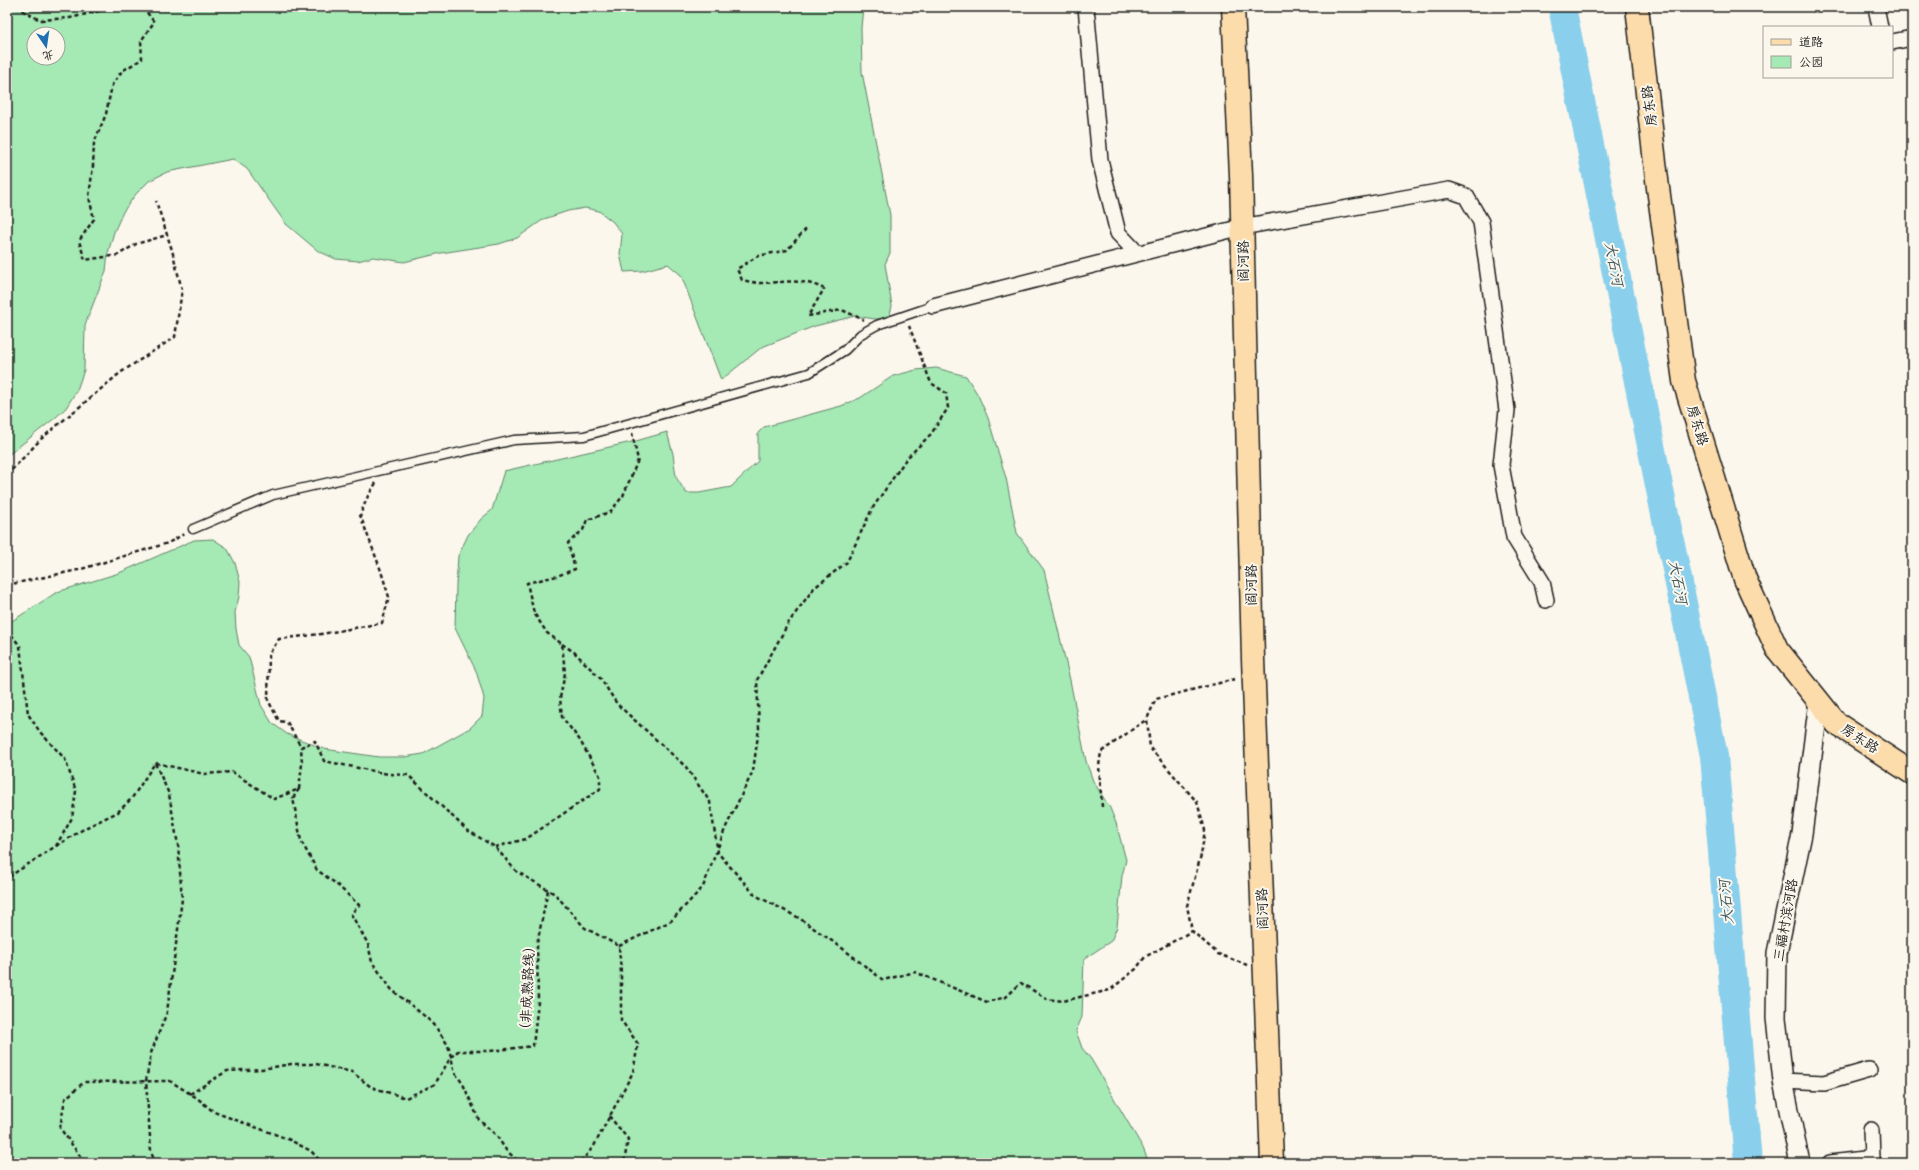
<svg xmlns="http://www.w3.org/2000/svg" width="1919" height="1170" viewBox="0 0 1919 1170" font-family="'Comic Neue','LXGW WenKai TC',sans-serif">
<style>
.green{fill:#a5e9b4;stroke:#608268;fill-rule:evenodd}
.lines{fill:none;stroke-linecap:round;stroke-linejoin:round}
.river{stroke:#8acfec;stroke-width:28}
.service-casing{stroke:#1c1c1c;stroke-width:11}
.minor-casing{stroke:#1c1c1c;stroke-width:18}
.tertiary-casing{stroke:#1c1c1c;stroke-width:22}
.primary-casing{stroke:#1c1c1c;stroke-width:25}
.trunk-casing{stroke:#1c1c1c;stroke-width:25}
.path{stroke:#1c1c1c;stroke-width:2.5;stroke-dasharray:4 3;stroke-linecap:butt}
.service{stroke:#fbf7ec;stroke-width:8}
.minor{stroke:#fbf7ec;stroke-width:15}
.tertiary{stroke:#fbf7ec;stroke-width:19}
.primary{stroke:#fddcac;stroke-width:22}
.trunk{stroke:#fddcac;stroke-width:22}
.labels{text-anchor:middle;stroke-width:4;stroke-linejoin:round;paint-order:stroke}
.street-label{font-size:14px;fill:#1c1c1c;stroke:#fbf7ec}
.water-label{font-size:15px;font-style:italic;fill:#425b65;stroke:#fbf7ec}
</style>
<rect width="100%" height="100%" fill="#fbf7ec"/>
<filter id="ink" filterUnits="userSpaceOnUse"><feTurbulence type="fractalNoise" baseFrequency=".025" numOctaves="2"/><feDisplacementMap in="SourceGraphic" scale="8" xChannelSelector="R" yChannelSelector="G"/><feConvolveMatrix kernelMatrix="1 2 1 2 8 2 1 2 1" color-interpolation-filters="sRGB"/></filter>
<g filter="url(#ink)">
<g class="green">
<path d="M 7,7 L 863,7 L 861,28 L 862,72 L 890,215 L 890,253 L 885,264 L 892,306 L 889,318 L 875,319 L 855,316 L 815,326 L 762,347 L 721,380 L 681,275 L 668,264 L 642,271 L 624,272 L 620,254 L 622,234 L 613,222 L 599,211 L 585,208 L 568,211 L 544,219 L 517,238 L 499,244 L 441,253 L 404,262 L 373,257 L 358,261 L 336,259 L 318,251 L 286,224 L 247,169 L 233,159 L 167,172 L 149,181 L 135,195 L 123,212 L 114,232 L 108,253 L 106,271 L 85,325 L 84,370 L 77,390 L 66,408 L 55,418 L 7,456 ZM 34,34 L 58,34 L 58,58 L 34,58 Z"/>
<polygon points="936,368 966,376 978,395 988,418 1006,478 1017,533 1044,570 1070,680 1086,761 1093,781 1110,808 1116,823 1126,860 1122,876 1117,927 1111,941 1084,959 1082,1017 1076,1031 1082,1048 1091,1059 1143,1148 1149,1163 7,1163 7,627 12,621 57,592 119,573 194,540 213,539 227,548 235,563 240,582 239,597 235,612 236,629 239,645 249,657 261,705 272,723 287,734 324,749 379,757 404,757 423,754 470,728 482,716 484,698 476,671 455,628 456,585 458,556 468,535 481,519 492,510 504,471 636,441 667,432 673,454 676,477 686,493 699,493 731,487 758,461 758,433 764,427 841,406 860,398 893,376 916,370"/>
</g>
<g class="lines">
<polyline class="river" points="1562,7 1714,756 1748,1163"/>
<defs>
<polyline id="service" points="193,529 273,495 514,440 584,436 809,373 845,350 861,334 877,325 933,306"/>
<g id="minor">
<polyline points="1086,7 1100,160 1118,233 1137,253"/>
<polyline points="1876,7 1880,27"/>
<polyline points="1892,42 1912,38"/>
<polyline points="933,306 1242,227 1449,190 1466,196 1481,222 1507,410 1501,465 1514,537 1542,582 1546,600"/>
<polyline points="1783,1081 1824,1083 1869,1070"/>
<polyline points="1830,1163 1872,1158 1871,1130"/>
</g>
<polyline id="tertiary" points="1800,1163 1783,1081 1776,1018 1777,953 1802,834 1819,701"/>
<polyline id="primary" points="1637,7 1658,188 1684,381 1745,579 1777,649 1837,724 1912,773"/>
<polyline id="trunk" points="1233,7 1241,175 1253,659 1272,1163"/>
</defs>
<use href="#service" class="service-casing"/>
<use href="#minor" class="minor-casing"/>
<use href="#tertiary" class="tertiary-casing"/>
<use href="#primary" class="primary-casing"/>
<use href="#trunk" class="trunk-casing"/>
<g class="path">
<polyline points="16,7 40,20 70,18 115,7"/>
<polyline points="143,7 154,22 141,41 142,59 122,71 112,85 106,114 94,143 93,166 89,197 94,219 79,241 85,260 118,255 136,244 167,235"/>
<path d="M 806,229 L 787,250 L 758,256 L 737,269 L 742,280 C 748,281 754,283 760,283 C 783,283 802,277 824,289 L 808,316 L 842,310 L 864,320"/>
<polyline points="7,475 41,439 120,373 175,337 182,290 172,250 156,201"/>
<polyline points="376,483 368,496 360,515 380,568 389,597 382,623 321,634 279,639 269,654 268,700 279,721 287,722 301,747 315,741 324,761 388,774 408,775 467,830 495,847 516,871 555,894 585,928 619,946 621,973 621,1020 638,1044 633,1072 594,1146 580,1163"/>
<polyline points="7,585 78,570 168,543 184,534"/>
<polyline points="7,629 20,646 28,714 40,732 65,759 76,791 72,818 56,846 7,878"/>
<polyline points="562,644 574,652 601,679 617,704 686,767 710,802 718,853 755,895 799,918 842,948 883,980 915,972 987,1002 1006,997 1021,983 1047,999 1063,1001 1110,990 1136,969 1145,957 1192,931"/>
<polyline points="1235,679 1156,699 1147,719 1150,748 1197,802 1205,830 1201,855 1187,906 1192,931 1218,954 1247,965"/>
<polyline points="156,763 204,774 232,772 274,799 299,789 302,764 301,747"/>
<polyline points="299,789 293,798 301,841 317,870 335,883 359,905 351,914 368,944 372,962 392,990 427,1018 437,1029 448,1045 455,1073 463,1084 479,1120 496,1135 506,1150 520,1163"/>
<polyline points="1102,807 1099,766 1101,752 1147,719"/>
<polyline points="56,846 87,827 118,812 132,798 155,763 169,794 178,845 182,899 167,1012 151,1053 146,1081 151,1151 155,1163"/>
<polyline points="495,847 526,839 600,789 600,776 579,739 562,717 560,698 565,673 562,644 547,633 534,613 527,583 557,576 575,569 568,543 583,530 587,520 610,512 623,496 638,460 632,433"/>
<polyline points="619,946 671,921 703,887 725,829 753,771 759,728 757,680 789,622 814,588 847,562 872,509 906,459 931,434 948,408 946,393 931,383 909,326"/>
<polyline points="190,1094 227,1071 262,1069 291,1064 316,1064 352,1072 371,1087 406,1098 435,1084 451,1057 458,1051 490,1051 533,1046 538,1002 537,944 548,890"/>
<polyline points="609,1116 628,1139 624,1163"/>
<polyline points="82,1163 83,1160 60,1128 65,1099 84,1082 170,1081 197,1098 214,1112 288,1139 311,1151 322,1163"/>
</g>
<use href="#service" class="service"/>
<use href="#minor" class="minor"/>
<use href="#tertiary" class="tertiary"/>
<use href="#primary" class="primary"/>
<use href="#trunk" class="trunk"/>
</g>
</g>
<g class="labels">
<g class="street-label">
<text transform="translate(1649 106) rotate(-97)" y="5">房东路</text>
<text transform="translate(1243 261) rotate(-91)" y="5">阎河路</text>
<text transform="translate(1698 425) rotate(73)" y="5">房东路</text>
<text transform="translate(1251 585) rotate(-91)" y="5">阎河路</text>
<text transform="translate(1860 738) rotate(33)" y="5">房东路</text>
<text transform="translate(1262 909) rotate(-92)" y="5">阎河路</text>
<text transform="translate(1785 920) rotate(-80)" y="5">三福村滨河路</text>
<text transform="translate(527 988) rotate(-87)" y="5">（非成熟路线）</text>
</g>
<g class="water-label">
<text transform="translate(1614 264) rotate(79)" y="5">大石河</text>
<text transform="translate(1678 582) rotate(79)" y="5">大石河</text>
<text transform="translate(1726 902) rotate(-95)" y="5">大石河</text>
</g>
</g>
<rect width="1919" height="1170" fill="none" stroke="#fbf7ec" stroke-width="24"/>
<rect x="12" y="12" width="1895" height="1146" fill="none" stroke="#1c1c1c" stroke-width="1.5" filter="url(#ink)"/>
<rect x="1763" y="26" width="130" height="52" fill="#fbf7ec" stroke="#a29f99"/>
<rect x="1771" y="39" width="20" height="6" fill="#fddcac" stroke="#a29f99"/>
<text x="1799" y="46" font-size="12" fill="#1c1c1c">道路</text>
<rect x="1771" y="56" width="20" height="12" fill="#a5e9b4" stroke="#a29f99"/>
<text x="1799" y="66" font-size="12" fill="#1c1c1c">公园</text>
<g transform="translate(46 46) rotate(167)"><circle r="19" fill="#fbf7ec" stroke="#a29f99"/>
<path d="M0-3L7 15L0 10L-7 15Z" fill="#1f6fb2"/>
<text y="-6" font-size="11" font-weight="bold" text-anchor="middle" fill="#1c1c1c">北</text>
</g>
</svg>
